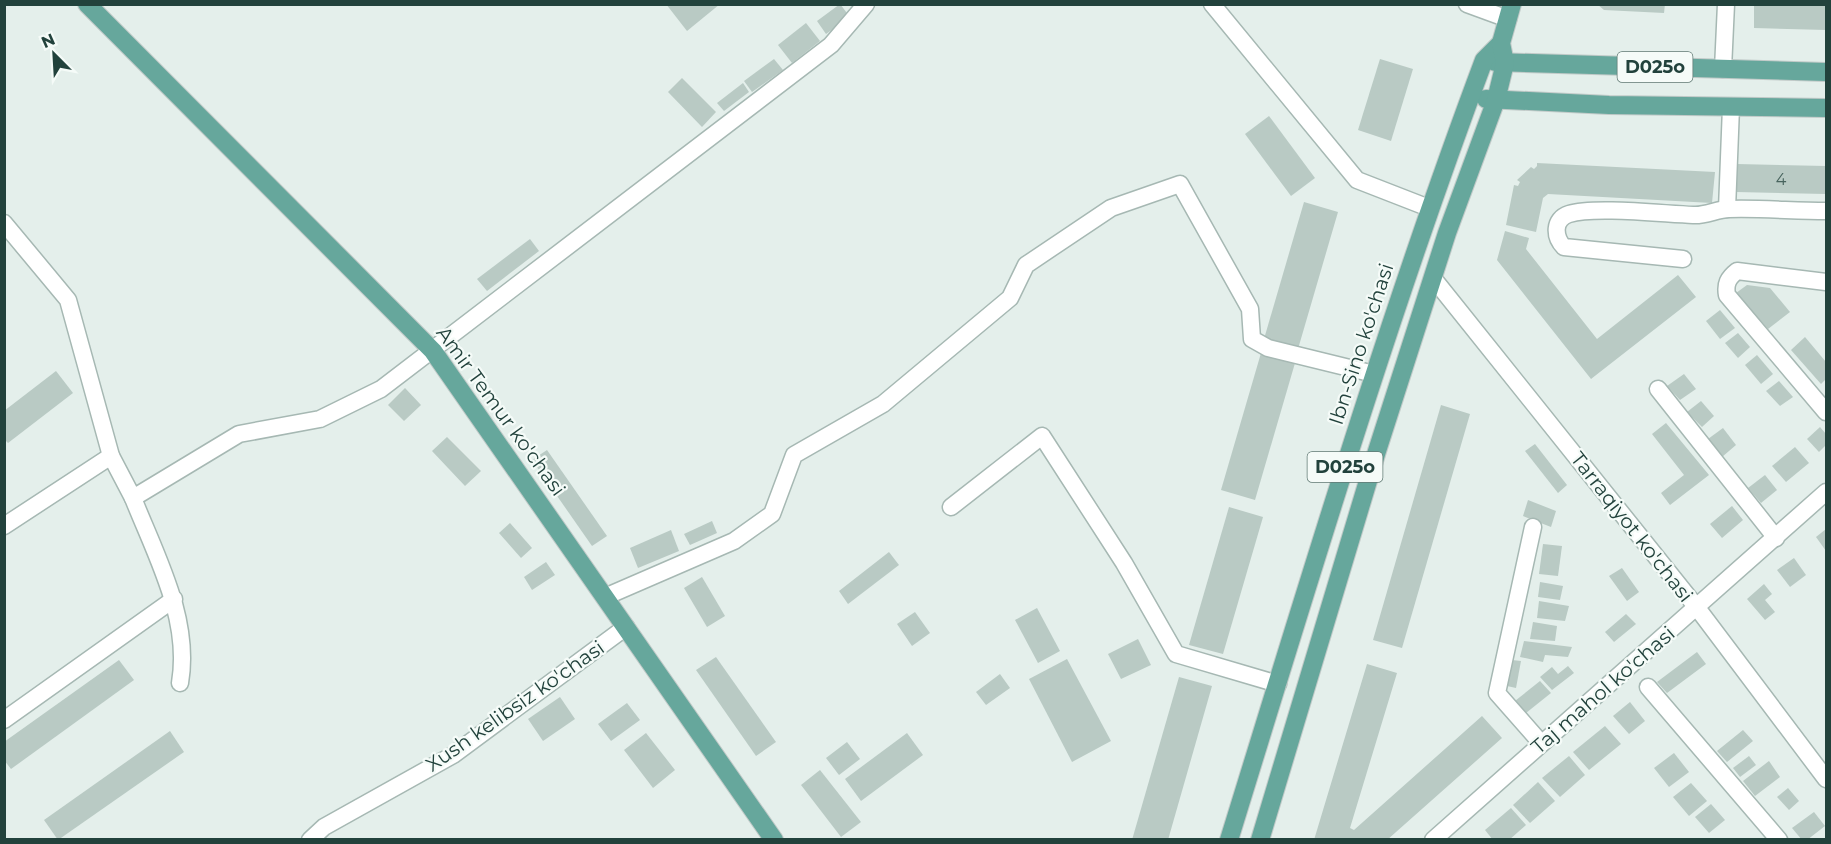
<svg xmlns="http://www.w3.org/2000/svg" width="1831" height="844" viewBox="0 0 1831 844" font-family="Montserrat,sans-serif">
<style>
.building{fill:#b9cac4}
.lines{fill:none;stroke-linecap:round;stroke-linejoin:round}
.minor-casing{stroke:#a6b8b3;stroke-width:19}
.major-casing{stroke:#c1cac8;stroke-width:20}
.minor{stroke:#fff;stroke-width:16}
.major{stroke:#66a79c;stroke-width:18}
.labels{text-anchor:middle;stroke-width:4.5;stroke-linejoin:round;paint-order:stroke}
.number-label{font-size:16px;fill:#48645e}
.shield{fill:#f5fbf8;stroke:#617a74;stroke-width:1.5}
.shield-label{font-size:18px;font-weight:bold;fill:#22423c}
.street-label{font-size:20px;fill:#22423c;stroke:#f5fbf8}
</style>
<rect width="100%" height="100%" fill="#e4efeb"/>
<g class="building">
<polygon points="666,4 720,4 687,31"/>
<polygon points="840,4 850,17 826,34 817,21"/>
<polygon points="1597,4 1665,4 1664,13 1604,10"/>
<polygon points="1754,4 1826,4 1826,30 1754,28"/>
<polygon points="806,23 820,41 792,63 778,45"/>
<polygon points="774,59 783,70 752,92 744,81"/>
<polygon points="1380,59 1413,69 1391,141 1358,130"/>
<polygon points="682,78 716,112 702,127 668,92"/>
<polygon points="743,83 749,92 724,111 717,103"/>
<polygon points="1269,116 1315,178 1291,196 1245,134"/>
<polygon points="1537,163 1715,172 1712,203 1548,194 1543,198 1536,232 1506,225 1514,185 1518,186 1520,182 1517,180 1531,167 1534,169 1537,166"/>
<polygon points="1737,164 1826,166 1826,194 1736,192"/>
<polygon points="1304,202 1338,212 1298,349 1264,339"/>
<polygon points="1505,231 1529,238 1526,249 1597,339 1678,275 1696,297 1591,379 1497,260"/>
<polygon points="530,239 539,251 487,291 477,279"/>
<polygon points="1747,285 1770,288 1790,312 1768,329 1736,293"/>
<polygon points="1720,310 1735,328 1720,339 1706,321"/>
<polygon points="1738,333 1750,347 1738,358 1725,343"/>
<polygon points="1805,337 1826,362 1826,379 1821,384 1791,350"/>
<polygon points="1261,353 1295,363 1255,500 1221,490"/>
<polygon points="1757,355 1773,374 1761,384 1745,365"/>
<polygon points="56,371 73,393 8,443 4,439 4,411"/>
<polygon points="1684,374 1696,389 1680,400 1667,386"/>
<polygon points="1779,381 1793,397 1780,406 1766,391"/>
<polygon points="405,388 421,405 404,421 388,405"/>
<polygon points="1701,401 1714,416 1702,427 1687,412"/>
<polygon points="1441,405 1470,414 1402,648 1373,640"/>
<polygon points="1666,423 1709,475 1670,505 1661,493 1684,475 1652,434"/>
<polygon points="1820,427 1826,434 1826,445 1819,452 1807,439"/>
<polygon points="1723,428 1736,445 1722,457 1708,439"/>
<polygon points="447,437 481,471 465,486 432,451"/>
<polygon points="1535,444 1567,485 1558,493 1525,451"/>
<polygon points="1795,447 1809,463 1786,482 1772,466"/>
<polygon points="547,450 607,536 592,546 532,460"/>
<polygon points="1765,475 1777,490 1761,503 1748,488"/>
<polygon points="1528,500 1556,511 1551,527 1523,516"/>
<polygon points="1732,506 1743,520 1722,538 1710,524"/>
<polygon points="1229,507 1263,517 1223,654 1189,645"/>
<polygon points="712,521 717,533 690,545 684,534"/>
<polygon points="510,523 532,548 521,558 499,533"/>
<polygon points="1826,529 1826,551 1816,537"/>
<polygon points="671,530 679,551 638,568 630,548"/>
<polygon points="1543,544 1562,546 1558,576 1539,574"/>
<polygon points="889,552 899,565 848,604 839,591"/>
<polygon points="1794,558 1806,575 1790,587 1777,570"/>
<polygon points="546,562 555,575 532,590 524,577"/>
<polygon points="1622,568 1639,592 1627,601 1609,576"/>
<polygon points="702,577 725,616 707,627 684,588"/>
<polygon points="1540,582 1563,586 1560,600 1538,597"/>
<polygon points="1764,584 1772,594 1765,600 1775,612 1765,620 1747,599"/>
<polygon points="1539,601 1569,606 1565,621 1537,618"/>
<polygon points="1037,608 1060,651 1038,663 1015,620"/>
<polygon points="915,612 930,633 912,646 897,624"/>
<polygon points="1626,614 1636,624 1614,642 1605,632"/>
<polygon points="1533,622 1557,626 1555,641 1530,639"/>
<polygon points="1138,639 1151,665 1121,679 1108,654"/>
<polygon points="1524,641 1572,647 1568,657 1545,655 1543,662 1520,657"/>
<polygon points="1697,652 1706,664 1667,693 1657,682"/>
<polygon points="716,657 776,742 756,756 696,670"/>
<polygon points="1067,659 1111,741 1072,762 1029,679"/>
<polygon points="119,660 134,680 11,769 4,760 4,742"/>
<polygon points="1512,660 1521,661 1516,688 1507,686"/>
<polygon points="1367,664 1397,673 1350,828 1354,830 1482,716 1502,738 1387,840 1314,840"/>
<polygon points="1568,666 1574,673 1552,690 1540,677 1552,667 1558,674"/>
<polygon points="1000,674 1010,688 986,705 976,692"/>
<polygon points="1179,677 1212,686 1168,840 1132,840"/>
<polygon points="1540,681 1551,693 1526,713 1515,701"/>
<polygon points="560,697 575,719 543,741 528,719"/>
<polygon points="1630,702 1645,721 1629,734 1613,716"/>
<polygon points="627,703 640,720 611,741 598,724"/>
<polygon points="1605,726 1621,744 1589,770 1573,752"/>
<polygon points="1743,730 1753,741 1727,762 1717,751"/>
<polygon points="170,731 184,752 58,840 44,820"/>
<polygon points="646,733 675,770 653,788 624,750"/>
<polygon points="907,733 923,755 861,801 845,779"/>
<polygon points="847,742 860,759 839,775 826,758"/>
<polygon points="1674,753 1689,772 1669,787 1654,768"/>
<polygon points="1569,756 1585,775 1560,797 1542,778"/>
<polygon points="1749,756 1756,765 1740,777 1733,768"/>
<polygon points="1769,761 1780,777 1755,796 1743,781"/>
<polygon points="820,770 861,822 841,837 801,785"/>
<polygon points="1538,782 1555,801 1530,823 1513,805"/>
<polygon points="1691,783 1707,801 1689,816 1673,797"/>
<polygon points="1788,788 1799,801 1789,810 1777,797"/>
<polygon points="1711,804 1725,820 1709,833 1695,817"/>
<polygon points="1511,808 1526,825 1509,840 1493,840 1485,830"/>
<polygon points="1814,812 1825,826 1807,840 1802,840 1792,828"/>
</g>
<g class="lines">
<defs>
<g id="minor">
<polyline points="1212,4 1357,180 1429,208"/>
<polyline points="1467,4 1508,19"/>
<polyline points="1723,69 1726,4"/>
<polyline points="1727,209 1731,107"/>
<polyline points="4,223 68,300 111,456 133,498 239,434 320,419 381,389 831,45 866,4"/>
<path d="M 1683,259 L 1564,247 C 1554,237 1553,219 1569,214 C 1594,206 1664,214 1693,215 C 1706,216 1717,209 1729,209 C 1762,208 1794,211 1826,211"/>
<polyline points="1433,278 1698,609 1826,779"/>
<path d="M 1826,282 L 1737,271 C 1728,278 1725,284 1727,295 L 1826,412"/>
<polyline points="1658,389 1776,538"/>
<path d="M 133,498 C 156,556 191,619 180,683"/>
<polyline points="951,507 1042,436 1124,563 1176,654 1278,684"/>
<polyline points="4,526 111,456"/>
<polyline points="1533,527 1497,693 1541,743"/>
<polyline points="607,596 734,541 772,514 794,455 883,404 1010,298 1026,265 1111,208 1180,184 1250,309 1252,339 1268,348 1374,374"/>
<polyline points="1648,687 1779,840"/>
<polyline points="4,720 174,599"/>
<polyline points="310,840 324,827 453,755 626,627"/>
<polyline points="1433,840 1826,492"/>
</g>
<g id="major">
<polyline points="87,4 433,351 774,840"/>
<polyline points="1495,62 1826,72"/>
<polyline points="1486,99 1609,105 1826,108"/>
<path d="M 1229,840 C 1310,578 1388,316 1484,60 L 1501,43"/>
<polyline points="1260,840 1377,451 1447,233 1496,100 1505,63 1501,43 1512,4"/>
</g>
</defs>
<use href="#minor" class="minor-casing"/>
<use href="#major" class="major-casing"/>
<use href="#minor" class="minor"/>
<use href="#major" class="major"/>
</g>
<g class="labels">
<g class="number-label">
<text x="1781" y="185">4</text>
</g>
<g class="shield">
<rect x="1617.5" y="52" width="75" height="30" rx="4.5"/>
<rect x="1307.5" y="452" width="75" height="30" rx="4.5"/>
</g>
<g class="shield-label">
<text x="1655" y="73">D025o</text>
<text x="1345" y="473">D025o</text>
</g>
<g class="street-label">
<text transform="translate(1361 344) rotate(-72)" y="7">Ibn-Sino ko'chasi</text>
<text transform="translate(501 411) rotate(54)" y="7">Amir Temur ko'chasi</text>
<text transform="translate(1632 527) rotate(52)" y="7">Tarraqiyot ko'chasi</text>
<text transform="translate(1603 690) rotate(-41)" y="7">Taj mahol ko'chasi</text>
<text transform="translate(515 706) rotate(-35)" y="7">Xush kelibsiz ko'chasi</text>
</g>
</g>
<rect width="1831" height="844" fill="none" stroke="#22423c" stroke-width="12"/>
<g transform="translate(54 54) rotate(336)" stroke="#f5fbf8" stroke-width="4.5" paint-order="stroke">
<path d="M0-4.5L10 22L0 15L-10 22Z" fill="#22423c"/>
<text y="-9" font-size="16" font-weight="bold" text-anchor="middle" fill="#22423c">N</text>
</g>
</svg>
